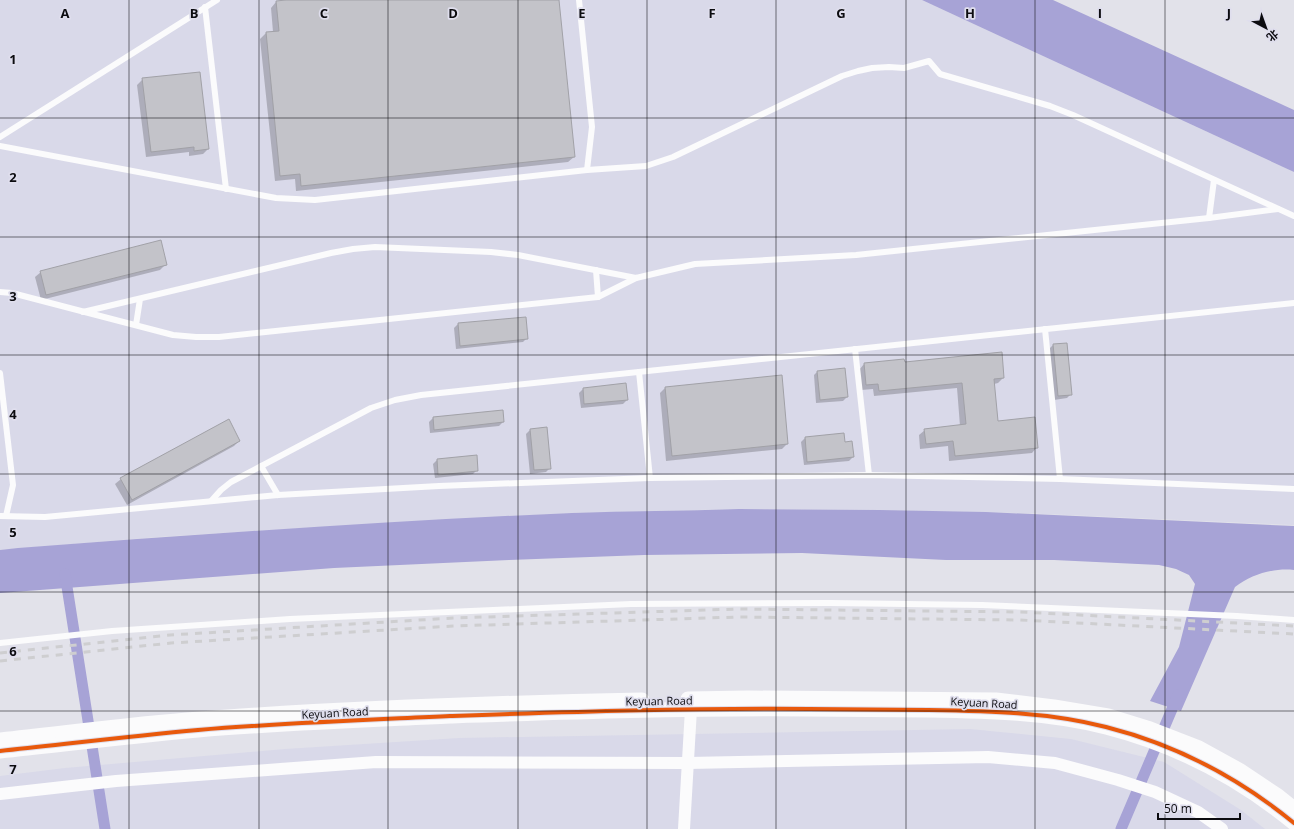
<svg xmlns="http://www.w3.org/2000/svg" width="1294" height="829" viewBox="0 0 1294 829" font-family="'Open Sans','Noto Sans SC',sans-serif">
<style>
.built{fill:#d9d9e9}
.water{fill:#a7a3d6}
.shadow{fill:#0003}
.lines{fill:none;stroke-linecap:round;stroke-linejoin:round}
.canal{stroke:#a7a3d6;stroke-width:11}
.building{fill:#c3c3c9;stroke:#a1a1a7}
.service{stroke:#fbfbfc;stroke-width:6}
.minor{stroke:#fbfbfc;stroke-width:12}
.tertiary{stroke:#fbfbfc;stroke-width:15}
.rail{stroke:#ceced0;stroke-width:3;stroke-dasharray:7 7;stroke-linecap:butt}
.cycleway-casing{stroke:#dfdeed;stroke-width:6}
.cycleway{stroke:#e8590c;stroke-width:4}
.grid{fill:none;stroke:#0c0c10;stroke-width:1;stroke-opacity:0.55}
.labels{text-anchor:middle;stroke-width:3.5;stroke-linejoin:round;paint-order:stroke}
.street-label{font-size:11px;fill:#0c0c10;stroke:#dfdeed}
.grid-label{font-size:13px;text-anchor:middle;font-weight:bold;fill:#0c0c10;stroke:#dfdeed;stroke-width:3.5;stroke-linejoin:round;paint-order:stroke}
</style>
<rect width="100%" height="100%" fill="#e2e2ea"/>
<g class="built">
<polygon points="0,0 922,0 1294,172 1294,525 1022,513 880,510 739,509 573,513 407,522 158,537 0,550"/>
<polygon points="970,729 1071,739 1164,762 1241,810 1265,829 0,829 0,776 65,768 285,749 459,738"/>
</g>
<g class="water">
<polygon points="922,0 1053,0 1294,110 1294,172"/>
<path d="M 739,509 L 880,510 L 986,512 L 1294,526 L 1294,570 C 1273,568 1252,574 1235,587 L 1181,711 L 1150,701 L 1179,647 L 1195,584 L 1189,575 L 1176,569 L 1159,565 L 1054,560 L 946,560 L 802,553 L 644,555 L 509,560 L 334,568 L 0,593 L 0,550 L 18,548 C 202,534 387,521 572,513 C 628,511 683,511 739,509 Z"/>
</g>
<g class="shadow">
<polygon points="295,0 558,0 574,157 568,162 296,191 295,179 275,181 260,39 266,33 273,32 271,8 276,2"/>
<polygon points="143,79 208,149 203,154 189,156 189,152 146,157 137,85"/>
<polygon points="166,264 160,270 41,300 35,277 41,272"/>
<polygon points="525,318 527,338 523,342 456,349 454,328 458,324"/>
<polygon points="1053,345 1071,394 1067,398 1054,400 1049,349"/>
<polygon points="904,363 1003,378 998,383 994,384 997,422 1037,447 1032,453 949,461 948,446 920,449 919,435 925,430 960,426 957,388 874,396 873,389 861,390 859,370 864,364"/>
<polygon points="818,371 847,397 843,401 816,403 814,375"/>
<polygon points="665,388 787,444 782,449 666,461 660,393"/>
<polygon points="583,389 627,400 623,404 581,408 579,393"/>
<polygon points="433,418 503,422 499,426 430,433 429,422"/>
<polygon points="530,430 550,468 546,472 530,474 526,434"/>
<polygon points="805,438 844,443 853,457 849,461 804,465 801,442"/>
<polygon points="239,441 234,446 127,505 115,484 121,479"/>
<polygon points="437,460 477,470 473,474 435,478 433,464"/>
</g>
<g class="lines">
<g class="canal">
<polyline points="65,574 105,829"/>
<polyline points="1121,829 1178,695"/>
</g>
</g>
<g class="building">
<polygon points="286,0 559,0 575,157 301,186 300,174 280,176 266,32 279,31 276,1"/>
<polygon points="200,72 209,149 194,151 194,147 151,152 142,78"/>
<polygon points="161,240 167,265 46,295 40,271"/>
<polygon points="526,317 528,339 460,346 458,323"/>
<polygon points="1067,343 1072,395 1058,396 1053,344"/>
<polygon points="1002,352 1004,378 994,379 998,421 1035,417 1038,448 955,456 953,441 926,444 924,429 966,424 962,383 879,391 878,384 866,385 864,363 904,359 905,362"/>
<polygon points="845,368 848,397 820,400 817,371"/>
<polygon points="782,375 788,444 672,456 665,387"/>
<polygon points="626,383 628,400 584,404 583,388"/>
<polygon points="503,410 504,422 434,430 433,417"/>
<polygon points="229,419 240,441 132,500 120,478"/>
<polygon points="547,427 551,469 534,470 530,429"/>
<polygon points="844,433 845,442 852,441 854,457 807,462 805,437"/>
<polygon points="477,455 478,471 438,475 437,459"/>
</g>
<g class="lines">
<g class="service">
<polyline points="579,0 592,127 587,170"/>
<polyline points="205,7 226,189"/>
<polyline points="0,137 217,0"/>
<polyline points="0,146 276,198 315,200 587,170 646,166 673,157 842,76 858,71 872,68 889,67 904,68 929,61 940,74 1050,106 1073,115 1294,216"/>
<polyline points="1209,218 1214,180"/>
<polyline points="596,270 598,297"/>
<polyline points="0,292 12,293 173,335 196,337 219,337 598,297 636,278"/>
<polyline points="83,312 331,253 353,249 375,247 491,252 518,255 636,278 695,264 856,255 1209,218 1278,209"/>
<polyline points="136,325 140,299"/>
<polyline points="1045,329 1060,479"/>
<polyline points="855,349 869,475"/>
<polyline points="639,372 650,478"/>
<polyline points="0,373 13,485 6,516"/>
<polyline points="261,466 278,495"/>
<polyline points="212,500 221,490 231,482 371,408 395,400 421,395 1294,303"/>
<polyline points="0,516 45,517 278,495 439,486 650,478 869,475 1060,479 1294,489"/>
<polyline points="0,643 112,631 290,619 631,604 830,603 982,605 1237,616 1294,620"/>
</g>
<g class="minor">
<polyline points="0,794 116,781 376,762 688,763 988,757 1055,763 1118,780 1155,792 1198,812 1222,829"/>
<polyline points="684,829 691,709"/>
</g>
<g class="tertiary">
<polyline points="688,699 748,698 996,700 1054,707 1108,716 1150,729 1199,748 1239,770 1278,796 1294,809"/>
<path d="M 0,740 C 66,733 133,724 199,719 C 346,708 494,703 642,700"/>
<path d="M 0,751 C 66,744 132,736 198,730 C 282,723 366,720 450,716 C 570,712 689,708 809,709 C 849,709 888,710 928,710 C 988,711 1048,712 1106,727 C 1177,745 1238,777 1294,823"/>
</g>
<g class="rail">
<polyline points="0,653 170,635 453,618 739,609 1021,612 1294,626"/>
<polyline points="0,661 171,643 453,626 739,617 1020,620 1294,634"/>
</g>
<defs>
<path id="cycleway" d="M 0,751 C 66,744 132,736 198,730 C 282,723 366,720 450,716 C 570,712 689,708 809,709 C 849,709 888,710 928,710 C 988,711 1048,712 1106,727 C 1177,745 1238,777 1294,823"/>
</defs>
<use href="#cycleway" class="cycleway-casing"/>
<use href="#cycleway" class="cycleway"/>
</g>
<path class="grid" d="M 129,0 L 129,829M 259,0 L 259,829M 388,0 L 388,829M 518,0 L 518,829M 647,0 L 647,829M 776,0 L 776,829M 906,0 L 906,829M 1035,0 L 1035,829M 1165,0 L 1165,829M 0,118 L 1294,118M 0,237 L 1294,237M 0,355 L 1294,355M 0,474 L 1294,474M 0,592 L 1294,592M 0,711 L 1294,711"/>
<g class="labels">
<g class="street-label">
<text transform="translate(659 701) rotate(-1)" y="4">Keyuan Road</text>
<text transform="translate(984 703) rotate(3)" y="4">Keyuan Road</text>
<text transform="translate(335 713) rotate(-3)" y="4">Keyuan Road</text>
</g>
</g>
<g class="grid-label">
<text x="65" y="18">A</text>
<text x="194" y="18">B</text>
<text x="324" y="18">C</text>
<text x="453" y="18">D</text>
<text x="582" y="18">E</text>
<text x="712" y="18">F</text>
<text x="841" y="18">G</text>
<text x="970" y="18">H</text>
<text x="1100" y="18">I</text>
<text x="1229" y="18">J</text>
<text x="13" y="64">1</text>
<text x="13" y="182">2</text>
<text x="13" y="301">3</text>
<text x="13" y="419">4</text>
<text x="13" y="537">5</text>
<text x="13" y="656">6</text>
<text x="13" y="774">7</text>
</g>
<g transform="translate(1266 28) rotate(139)" stroke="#dfdeed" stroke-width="3" paint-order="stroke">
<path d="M0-3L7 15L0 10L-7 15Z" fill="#0c0c10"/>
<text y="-6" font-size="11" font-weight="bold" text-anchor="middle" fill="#0c0c10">北</text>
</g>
<path d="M1158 813v6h82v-6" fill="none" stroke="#0c0c10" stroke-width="2"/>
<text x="1164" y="813" font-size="12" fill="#0c0c10" stroke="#dfdeed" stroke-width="3" paint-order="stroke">50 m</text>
</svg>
